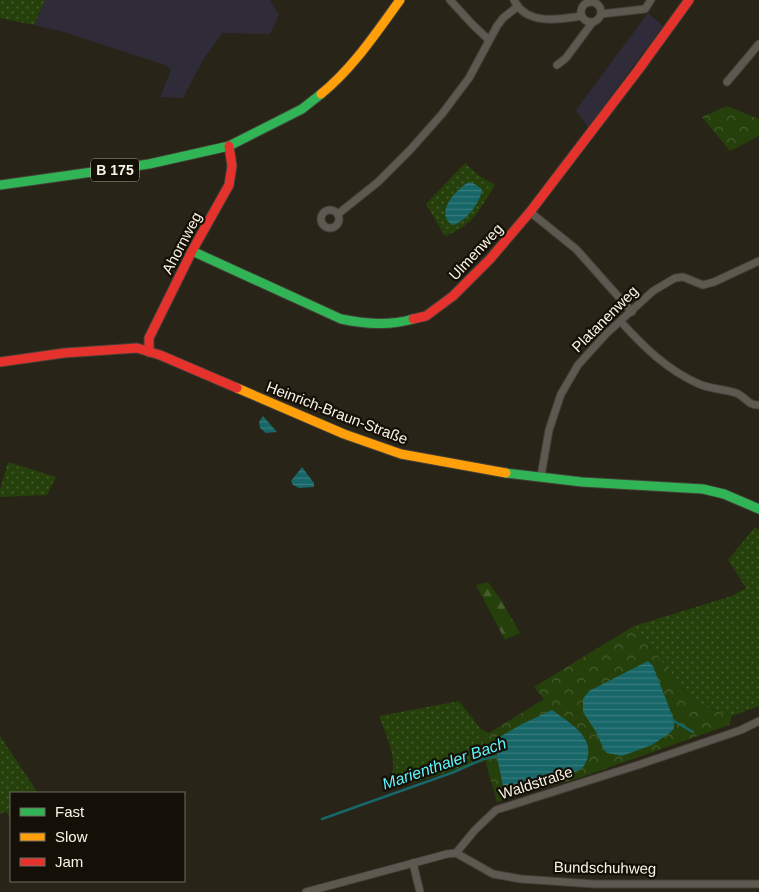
<svg xmlns="http://www.w3.org/2000/svg" width="759" height="892" viewBox="0 0 759 892" font-family="Helvetica,sans-serif">
<style>
.industrial{fill:#302b38}
.grass{fill:url(#grass-dots)}
.forest{fill:url(#forest-firs)}
.park{fill:url(#park-crowns)}
.water{fill:url(#water-rules)}
.lines{fill:none;stroke-linecap:round;stroke-linejoin:round}
.stream{stroke:#176668;stroke-width:2.5}
.street-casing{stroke:#433f36;stroke-width:9}
.fast-casing{stroke:#433f36;stroke-width:11}
.slow-casing{stroke:#433f36;stroke-width:11}
.jam-casing{stroke:#433f36;stroke-width:11}
.street{stroke:#5d5950;stroke-width:7}
.fast{stroke:#30b455;stroke-width:9}
.slow{stroke:#ff9f0a;stroke-width:9}
.jam{stroke:#e5322d;stroke-width:9}
.labels{text-anchor:middle;stroke-width:4.5;stroke-linejoin:round;paint-order:stroke}
.shield{fill:#151007;stroke:#b5b0a3;stroke-width:1}
.shield-label{font-size:14px;font-weight:bold;fill:#faf4e6}
.street-label{font-size:15px;fill:#faf4e6;stroke:#151007}
.water-label{font-size:16px;font-style:italic;fill:#5ef5fc;stroke:#151007}
</style>
<defs>
<pattern id="grass-dots" width="8" height="8" patternUnits="userSpaceOnUse" patternTransform="scale(1.25)"><rect width="8" height="8" fill="#25400a"/><path d="M2 2h.1M6 6h.1" fill="none" stroke="#465c2e" stroke-width="1.8" stroke-linecap="round"/></pattern>
<pattern id="forest-firs" width="22" height="20" patternUnits="userSpaceOnUse" patternTransform="scale(1.25)"><rect width="22" height="20" fill="#25400a"/><path d="M5 1l3.5 6h-7zM16 11l3.5 6h-7z" fill="#465c2e"/></pattern>
<pattern id="park-crowns" width="20" height="18" patternUnits="userSpaceOnUse" patternTransform="scale(1.25)"><rect width="20" height="18" fill="#25400a"/><path d="M2 6a3 3 0 1 1 6 0M12 15a3 3 0 1 1 6 0" fill="none" stroke="#465c2e"/></pattern>
<pattern id="water-rules" width="6" height="5" patternUnits="userSpaceOnUse" patternTransform="scale(1.25)"><rect width="6" height="5" fill="#176668"/><path d="M0 2.5h6" fill="none" stroke="#3a7c7e"/></pattern>
</defs>
<rect width="100%" height="100%" fill="#292418"/>
<g class="industrial">
<polygon points="45,0 270,0 279,15 270,34 222,33 203,60 183,98 160,97 171,70 165,65 64,32 34,25"/>
<polygon points="648,13 663,26 588,127 576,110"/>
</g>
<g class="grass">
<polygon points="0,0 45,0 34,25 0,18"/>
<path d="M 465,163 L 478,175 L 495,185 C 478,211 475,224 445,236 L 426,204 Z"/>
<polygon points="8,462 56,477 47,495 0,497 0,490"/>
<polygon points="755,527 759,530 759,706 732,716 694,703 634,626 732,596 746,588 728,560"/>
<path d="M 459,701 L 481,729 L 486,761 L 388,790 C 399,759 390,745 379,716 Z"/>
<polygon points="0,736 38,793 11,793 11,821 6,811 0,814"/>
</g>
<polygon class="forest" points="488,582 501,600 520,633 505,640 476,585"/>
<g class="park">
<polygon points="727,106 759,119 759,136 730,151 702,117"/>
<polygon points="634,626 694,703 732,716 729,725 582,777 497,802 487,767 481,729 489,733 544,699 534,687"/>
</g>
<g class="water">
<path d="M 469,182 L 473,183 L 482,189 C 481,202 465,223 452,225 C 434,213 456,189 469,182 Z"/>
<polygon points="263,416 277,432 266,433 260,428 259,422"/>
<polygon points="302,467 314,483 314,487 299,488 293,485 291,481"/>
<polygon points="648,661 653,666 674,720 674,728 671,732 652,745 622,756 607,753 604,750 596,732 583,712 583,699 589,691"/>
<path d="M 552,710 C 563,718 580,728 586,741 C 590,749 589,760 583,767 C 576,774 529,791 518,790 C 513,790 507,787 503,786 L 497,757 L 496,739 L 522,724 Z"/>
</g>
<g class="lines">
<g class="stream">
<polyline points="672,720 693,732"/>
<polyline points="322,819 454,772 483,759 499,756"/>
</g>
<defs>
<g id="street">
<polyline points="450,0 472,24 489,40"/>
<path d="M 514,0 C 526,25 557,20 581,16"/>
<circle cx="591" cy="12" r="10"/>
<polyline points="601,14 645,9 651,0"/>
<polyline points="557,65 566,58 592,23"/>
<polyline points="727,82 759,44"/>
<circle cx="330" cy="219" r="9"/>
<polyline points="530,212 576,249 632,312"/>
<polyline points="338,214 378,182 410,150 442,114 469,78 497,26 503,18 517,7"/>
<path d="M 621,322 C 644,347 667,370 699,384 C 710,389 724,389 736,393 C 745,396 748,406 759,405"/>
<polyline points="541,476 549,430 561,394 578,365 606,334 653,291 675,278 683,277 703,285 714,282 759,261"/>
<polyline points="456,853 493,874 521,879 594,884 759,884"/>
<polyline points="413,863 420,892"/>
<polyline points="306,892 447,854 456,853 475,830 496,810 638,765 741,730 759,721"/>
</g>
<g id="fast">
<polyline points="0,185 149,164 229,146 302,109 321,94"/>
<path d="M 192,251 L 341,319 C 366,324 389,326 413,319"/>
<polyline points="506,473 582,482 703,489 724,494 759,509"/>
</g>
<g id="slow">
<path d="M 321,94 C 353,68 376,33 400,0"/>
<polyline points="237,388 344,434 401,454 506,473"/>
</g>
<g id="jam">
<polyline points="413,319 426,316 453,296 490,259 530,212 639,69 689,0"/>
<polyline points="149,352 149,338 192,251 229,185 232,166 229,146"/>
<polyline points="0,362 64,353 137,348 160,355 237,388"/>
</g>
</defs>
<use href="#street" class="street-casing"/>
<use href="#fast" class="fast-casing"/>
<use href="#slow" class="slow-casing"/>
<use href="#jam" class="jam-casing"/>
<use href="#street" class="street"/>
<use href="#fast" class="fast"/>
<use href="#slow" class="slow"/>
<use href="#jam" class="jam"/>
</g>
<g class="labels">
<rect class="shield" x="91" y="158.5" width="48" height="23" rx="4"/>
<g class="shield-label">
<text x="115" y="175">B 175</text>
</g>
<g class="street-label">
<text transform="translate(182 243) rotate(-62)" y="5">Ahornweg</text>
<text transform="translate(476 252) rotate(-47)" y="5">Ulmenweg</text>
<text transform="translate(605 319) rotate(-45)" y="5">Platanenweg</text>
<text transform="translate(337 413) rotate(21)" y="5">Heinrich-Braun-Straße</text>
<text transform="translate(536 783) rotate(-18)" y="5">Waldstraße</text>
<text transform="translate(605 868) rotate(1)" y="5">Bundschuhweg</text>
</g>
<g class="water-label">
<text transform="translate(444 763) rotate(-19)" y="6">Marienthaler Bach</text>
</g>
</g>
<rect x="10" y="792" width="175" height="90" fill="#151007" stroke="#716b60"/>
<rect x="20" y="808" width="25" height="8" fill="#30b455" stroke="#716b60"/>
<text x="55" y="817" font-size="15" fill="#faf4e6">Fast</text>
<rect x="20" y="833" width="25" height="8" fill="#ff9f0a" stroke="#716b60"/>
<text x="55" y="842" font-size="15" fill="#faf4e6">Slow</text>
<rect x="20" y="858" width="25" height="8" fill="#e5322d" stroke="#716b60"/>
<text x="55" y="867" font-size="15" fill="#faf4e6">Jam</text>
</svg>
